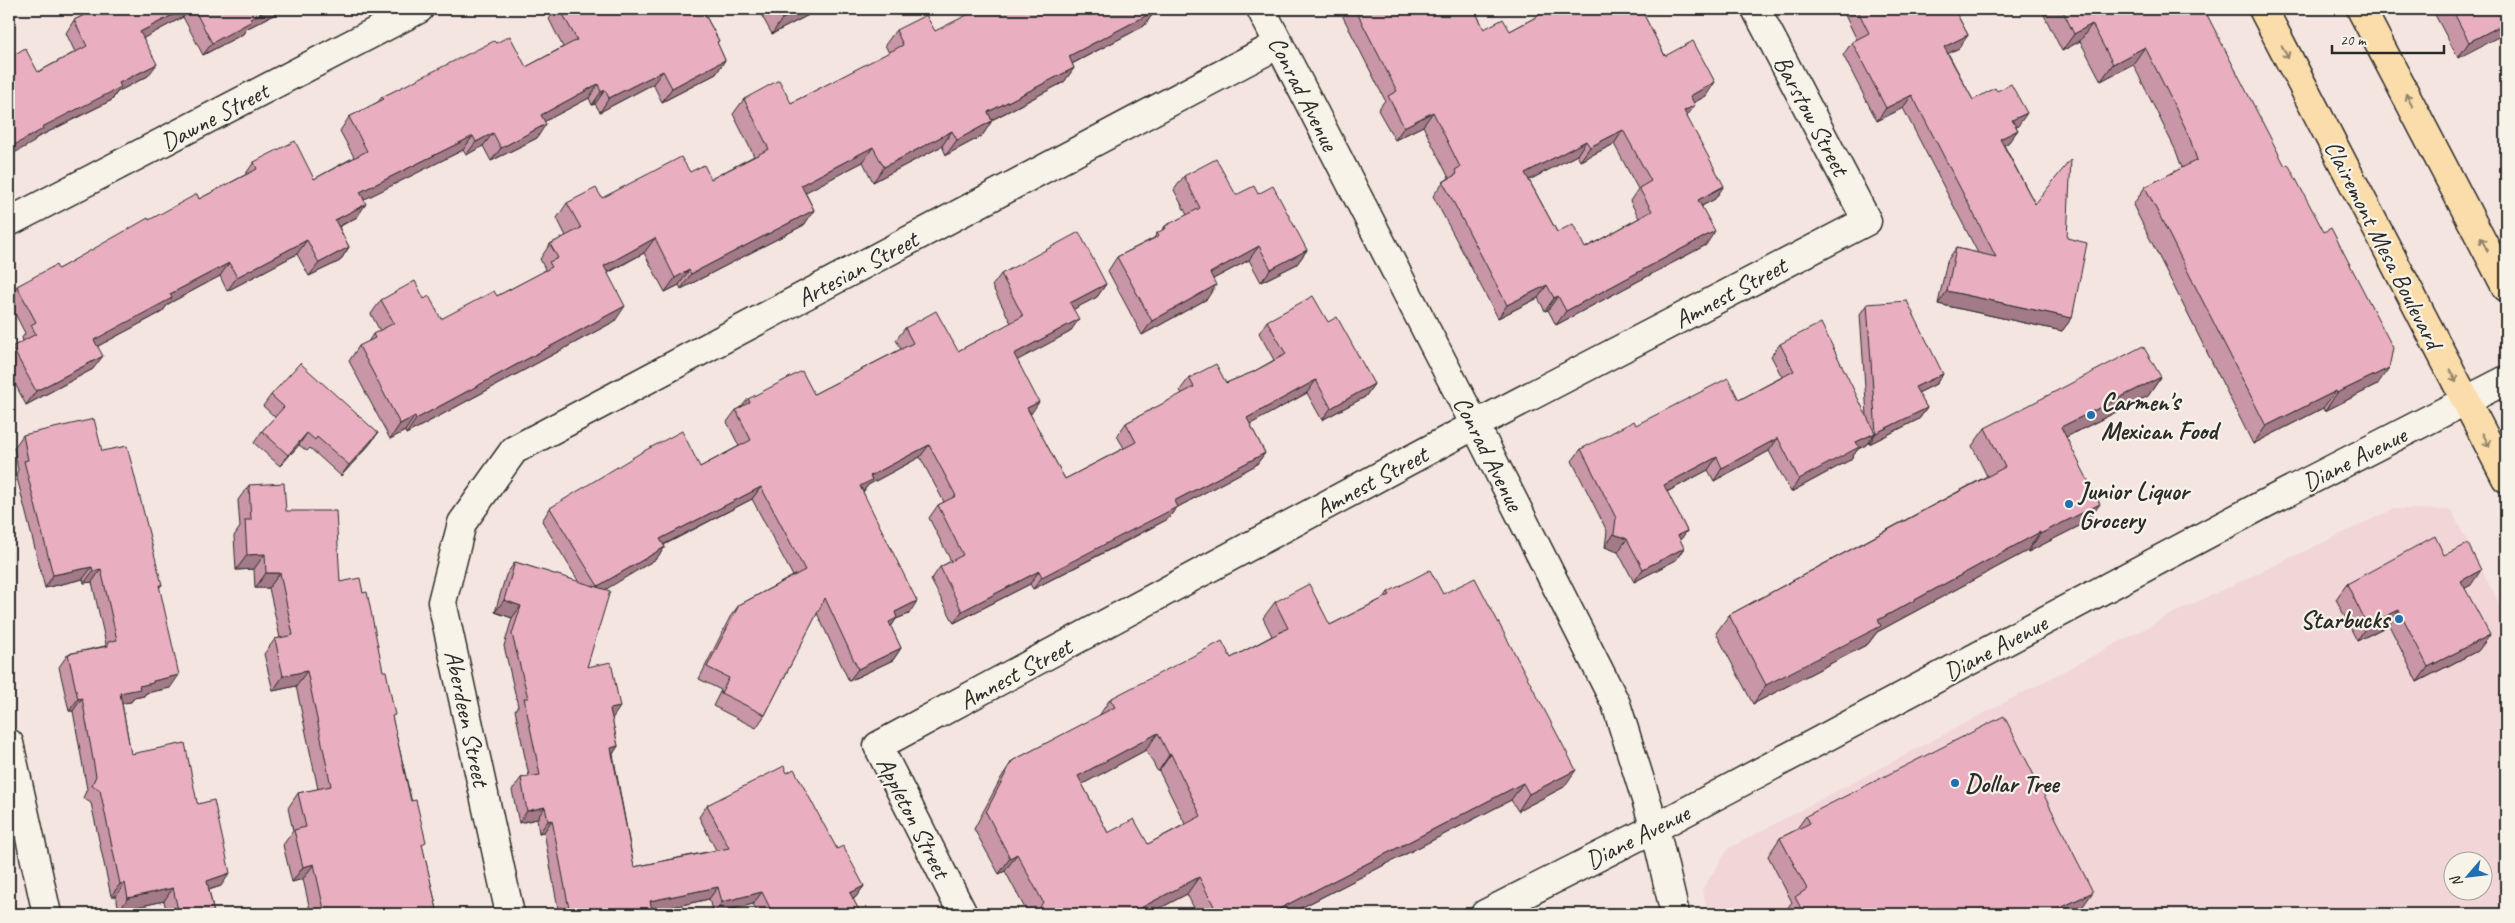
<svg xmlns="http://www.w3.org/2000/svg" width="2515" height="923" viewBox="0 0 2515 923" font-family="Caveat,sans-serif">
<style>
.built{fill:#f1d5d7;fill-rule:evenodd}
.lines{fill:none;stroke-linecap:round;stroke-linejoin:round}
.minor-casing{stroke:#2b2b2b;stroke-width:31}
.tertiary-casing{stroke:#2b2b2b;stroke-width:31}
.primary-casing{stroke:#2b2b2b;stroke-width:31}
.minor{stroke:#f7f3e8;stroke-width:28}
.tertiary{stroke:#f7f3e8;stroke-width:28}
.primary{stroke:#fbddab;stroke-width:28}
.wall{fill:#c896a6;stroke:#2b2b2b;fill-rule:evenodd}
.shaded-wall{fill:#a37a87;stroke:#2b2b2b}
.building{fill:#e9afc1;stroke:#2b2b2b;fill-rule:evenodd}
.oneway{stroke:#93846b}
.poi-dot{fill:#1f6fb2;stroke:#f7f3e8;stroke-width:2}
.labels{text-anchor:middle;stroke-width:4.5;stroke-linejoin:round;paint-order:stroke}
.street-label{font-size:25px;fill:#2b2b2b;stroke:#f7f3e8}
.poi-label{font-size:25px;font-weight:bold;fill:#2b2b2b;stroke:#f7f3e8;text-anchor:start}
</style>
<rect width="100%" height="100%" fill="#f4e5e0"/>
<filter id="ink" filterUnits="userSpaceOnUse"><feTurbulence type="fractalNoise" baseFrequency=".02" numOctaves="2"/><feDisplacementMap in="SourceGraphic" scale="10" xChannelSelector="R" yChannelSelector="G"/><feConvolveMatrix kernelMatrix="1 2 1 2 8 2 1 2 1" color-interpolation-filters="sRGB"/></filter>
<g filter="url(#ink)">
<path class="built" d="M 2394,509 L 2451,510 L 2506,617 L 2506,914 L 1709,914 L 1702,890 L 1729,848 L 2178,611 ZM 2452,860 L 2482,860 L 2482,890 L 2452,890 Z"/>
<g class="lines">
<defs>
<g id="minor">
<polyline points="9,222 419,9"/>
<polyline points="9,743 47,914"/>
<polyline points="1655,828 1675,914"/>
<polyline points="510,914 442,602 462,523 514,450 1279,44"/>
<polyline points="963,914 878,746 1475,425 1867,221 1756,9"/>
</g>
<g id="tertiary">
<polyline points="1261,9 1475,425 1616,704 1655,828"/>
<polyline points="1485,914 1655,828 2264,504 2506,380"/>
</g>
<g id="primary">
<polyline points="2263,9 2506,478"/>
<polyline points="2361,9 2506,287"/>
</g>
</defs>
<use href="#minor" class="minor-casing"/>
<use href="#tertiary" class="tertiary-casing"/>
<use href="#primary" class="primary-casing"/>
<use href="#minor" class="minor"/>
<use href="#tertiary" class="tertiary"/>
<use href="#primary" class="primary"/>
</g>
<g class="wall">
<polygon points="97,9 285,9 246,29 243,34 203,55 183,17 143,38 148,76 117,92 112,100 36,138 34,142 38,72 75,52 66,33 74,20"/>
<polygon points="556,9 702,9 719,41 717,43 725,60 716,74 662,102 653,84 600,112 595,104 592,105 589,98 545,121 537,138 491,161 483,146 466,155 463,150 364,199 357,217 339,227 349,247 340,261 309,276 297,254 227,291 220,276 168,304 162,312 98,346 93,369 26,405 9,372 9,352 12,347 23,341 22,338 25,333 9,302 9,298 17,286 58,269 149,220 199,199 245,175 254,162 314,179 354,157 340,131 349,117 378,102 382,97 496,43 526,67 563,47 549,19"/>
<polygon points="758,9 820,9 772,34"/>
<path d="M 1339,9 L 1474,9 L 1484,29 L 1510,31 L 1551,9 L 1642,9 L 1641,10 L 1665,56 L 1706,96 L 1693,103 L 1687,116 L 1715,199 L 1702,206 L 1706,245 L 1556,325 L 1548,310 L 1545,311 L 1538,298 L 1498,318 L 1433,196 L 1443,182 L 1449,178 L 1423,126 L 1395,140 L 1378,110 L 1385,100 ZM 1614,144 L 1638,189 L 1630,201 L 1639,218 L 1585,248 L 1557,232 L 1529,180 L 1577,155 L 1580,161 Z"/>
<polygon points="1842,9 1954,9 1968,35 1959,48 1948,53 1973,100 2018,126 2016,127 2018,130 2008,143 2004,145 2035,204 2067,238 2072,318 2062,331 1938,304 1947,261 1956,248 1978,253 1903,108 1877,121 1843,55 1852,42 1857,40"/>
<polygon points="2041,9 2204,9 2377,385 2325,411 2323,408 2253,444 2133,205 2145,187 2182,168 2176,151 2133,64 2101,81 2080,41 2062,51"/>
<polygon points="2432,9 2506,9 2458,58"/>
<polygon points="1155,11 1144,26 1072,64 1074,68 1064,82 992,120 982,136 946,155 942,146 873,182 863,162 805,192 814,210 804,225 681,289 679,285 665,292 644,253 608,273 615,321 406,434 405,431 390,439 349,361 359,346 368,342 373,334 380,331 371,314 381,300 424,299 441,319 497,296 543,272 545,269 540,259 550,244 566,236 557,218 567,203 602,198 690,172 711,179 754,156 733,114 744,99 791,103 889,53 885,45 896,30 935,31"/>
<polygon points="2506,163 2506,175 2503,168"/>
<polygon points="1184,176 1236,195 1258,194 1307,250 1297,264 1261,282 1249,260 1213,279 1207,299 1142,335 1108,271 1117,257 1154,238 1157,233 1162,231 1165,226 1187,215 1174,190"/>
<polygon points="1001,274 1106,284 1097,297 1073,309 1070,332 1017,360 1030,414 1065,479 1124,448 1117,436 1126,423 1182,394 1180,390 1189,378 1226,383 1253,372 1274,360 1259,333 1267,321 1328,322 1374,384 1365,397 1322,420 1307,393 1250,424 1265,453 1256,465 1176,508 1168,519 1125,542 1033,589 1030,584 954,623 931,580 940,567 951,561 929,518 938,505 944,502 920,457 868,485 863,492 909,614 896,619 891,627 901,648 893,660 849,681 817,613 765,715 756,728 713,706 721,690 699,679 730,617 739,605 793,576 752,499 664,545 665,547 656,559 605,589 587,667 612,719 618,746 613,754 634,867 716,850 699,817 707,805 787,773 837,849 864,886 855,898 853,899 861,914 758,914 753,904 713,914 709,899 650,912 648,914 559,914 544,832 539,833 537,819 519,823 512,790 521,778 529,776 515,710 518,706 504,646 512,618 495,612 506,575 515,562 579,582 542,521 550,508 700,467 739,446 727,422 736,410 742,406 748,399 814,394 901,349 896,340 905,328 958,351 1011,323 992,286"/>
<polygon points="1867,304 1943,374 1936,384 1918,393 1927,408 1919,419 1869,444 1869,442 1866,445 1858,449 1850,460 1791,492 1769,451 1714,481 1708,470 1667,492 1687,531 1680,540 1684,548 1676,560 1634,582 1618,552 1605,547 1607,531 1572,461 1581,449 1739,400 1782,377 1771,356 1780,344 1867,416 1860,314"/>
<polygon points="2161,377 2148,396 2066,437 2087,522 2028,552 2027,551 1877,632 1868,644 1753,704 1716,633 1729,615 1987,476 1972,446 1985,428"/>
<polygon points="271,395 378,433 370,444 341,476 310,448 307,451 299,445 280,466 254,443 262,431 275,417 263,406"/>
<polygon points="23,435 102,451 162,585 159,588 170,688 146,693 144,696 134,698 131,702 122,703 131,754 197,802 221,886 209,890 214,914 167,914 164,901 119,911 116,896 111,896 91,803 83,798 87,789 73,711 69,711 59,667 68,654 105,646 106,644 92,582 84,583 83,579 45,588 16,474 18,470 14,448"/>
<polygon points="249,485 286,511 340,582 363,593 438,914 311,914 303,879 292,882 283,845 293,831 288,808 298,793 318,789 296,686 273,691 264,654 275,639 280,638 269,588 255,588 254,569 236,570 234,536 240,527 238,500"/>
<polygon points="2444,555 2471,585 2465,588 2479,650 2417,682 2389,625 2357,641 2336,599 2347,584"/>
<path d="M 1388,592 L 1443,594 L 1564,787 L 1518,811 L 1511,800 L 1289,914 L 1197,914 L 1187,894 L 1149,914 L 1028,914 L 1005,871 L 999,874 L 974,829 L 1001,778 L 1012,761 L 1099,716 L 1110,699 L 1231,658 L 1272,636 L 1263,618 L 1275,602 L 1330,625 L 1384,598 ZM 1146,750 L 1158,772 L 1159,771 L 1185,824 L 1148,844 L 1108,833 L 1082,784 Z"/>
<polygon points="1806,816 2081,909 2071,914 1783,914 1792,902 1768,856 1780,838 1796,830"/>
</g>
<g class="shaded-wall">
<polygon points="184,9 189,9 183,17 131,45 140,32"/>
<polygon points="269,9 285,9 246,29 243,34 203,55 212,43 250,19"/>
<polygon points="802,9 820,9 772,34 782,19"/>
<polygon points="1155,11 1144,26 1058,71 1069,56"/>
<polygon points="2506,23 2506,33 2458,58 2469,42"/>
<polygon points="2092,24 2080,41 2062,51 2074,34"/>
<polygon points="1968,35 1959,48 1935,60 1944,47"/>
<polygon points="2145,47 2133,64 2101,81 2113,64"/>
<polygon points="725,60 716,74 662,102 672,88"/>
<polygon points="157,64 148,76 117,92 112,100 36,138 34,142 9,156 9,148 42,127 119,83"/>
<polygon points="1074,68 1064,82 978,127 988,112"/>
<polygon points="663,71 653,84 600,112 609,98"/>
<polygon points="1715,82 1706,96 1680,110 1690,96"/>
<polygon points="598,84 589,98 532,128 541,115"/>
<polygon points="605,90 595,104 592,105 601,92"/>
<polygon points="1912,95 1903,108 1877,121 1886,108"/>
<polygon points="1695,105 1685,119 1684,111"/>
<polygon points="1433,112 1423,126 1395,140 1404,127"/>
<polygon points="2027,113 2018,126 2003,133 2012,120"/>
<polygon points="992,121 982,136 946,155 957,140"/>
<polygon points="546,124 537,138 491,161 501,148"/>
<polygon points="1623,130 1614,144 1580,161 1590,147"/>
<polygon points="2018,130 2008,143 1991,152 2000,139"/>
<polygon points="952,131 942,146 873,182 884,167"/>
<polygon points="493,133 483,146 466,155 476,142"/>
<polygon points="473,136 463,150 351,206 360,192"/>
<polygon points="1586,141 1577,155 1516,187 1525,173"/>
<polygon points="873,147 863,162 791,200 801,185"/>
<polygon points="1724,186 1715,199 1688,213 1698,200"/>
<polygon points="366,204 357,217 326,233 335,220"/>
<polygon points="814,210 804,225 681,289 691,274"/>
<polygon points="1715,231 1706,245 1556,325 1566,311"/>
<polygon points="655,238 644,253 593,280 604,266"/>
<polygon points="307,240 297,254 227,291 237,277"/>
<polygon points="1259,246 1249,260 1200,286 1210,273"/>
<polygon points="349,247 340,261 309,276 319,263"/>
<polygon points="1307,250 1297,264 1261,282 1271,269"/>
<polygon points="229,263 220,276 168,304 162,312 85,353 94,340 170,294"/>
<polygon points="689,270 679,285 665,292 675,278"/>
<polygon points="1106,284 1097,297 1061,316 1070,303"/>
<polygon points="1216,285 1207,299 1142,335 1152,321"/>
<polygon points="1547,285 1538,298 1498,318 1507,305"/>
<polygon points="1947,291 2072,318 2062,331 1938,304"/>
<polygon points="1558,296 1548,310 1545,311 1554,298"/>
<polygon points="625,306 615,321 406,434 416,419"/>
<polygon points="1079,319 1070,332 1005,367 1014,354"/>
<polygon points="103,356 93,369 26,405 36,391"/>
<polygon points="2389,368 2377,385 2325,411 2337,393"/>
<polygon points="1943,374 1936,384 1908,398 1915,387"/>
<polygon points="2161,377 2148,396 2048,446 2061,427"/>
<polygon points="1316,380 1307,393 1238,431 1247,418"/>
<polygon points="1374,384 1365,397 1322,420 1331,408"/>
<polygon points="2336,391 2323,408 2253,444 2266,426"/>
<polygon points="1039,402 1031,414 1027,408"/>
<polygon points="1927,408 1919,419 1869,444 1876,433"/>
<polygon points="415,416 405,431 390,439 400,424"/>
<polygon points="307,433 299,445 280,466 288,455"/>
<polygon points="378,433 370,444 341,476 349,465"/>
<polygon points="1875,433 1866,445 1858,449 1850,460 1791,492 1799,479 1856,442"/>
<polygon points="1778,438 1769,451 1714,481 1722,468"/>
<polygon points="929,445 920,457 868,485 863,492 860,486 870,476"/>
<polygon points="1265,453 1256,465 1176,508 1168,519 1033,589 1042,577 1174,501"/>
<polygon points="1717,457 1708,470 1655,498 1664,485"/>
<polygon points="761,487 752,499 651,551 660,539"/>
<polygon points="2100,504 2087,522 2028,552 2040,534"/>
<polygon points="1687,531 1678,543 1678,535"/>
<polygon points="2040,532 2027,551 1877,632 1868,644 1753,704 1766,685 1878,620"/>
<polygon points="1614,534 1627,539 1618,552 1605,547"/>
<polygon points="665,547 656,559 590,599 598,586"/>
<polygon points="1684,548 1676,560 1634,582 1643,569"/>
<polygon points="265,554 254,569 236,570 247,555"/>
<polygon points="92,567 83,579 45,588 53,575"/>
<polygon points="101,569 92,582 84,583 93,571"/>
<polygon points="2481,570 2471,585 2451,596 2461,581"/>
<polygon points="1039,571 1030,584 954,623 962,611"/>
<polygon points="266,573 280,573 269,588 255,588"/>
<polygon points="504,600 521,606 512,618 495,612"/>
<polygon points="917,601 909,614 896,619 889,630 880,635 895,612"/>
<polygon points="2399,610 2389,625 2357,641 2367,625"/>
<polygon points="2490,635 2479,650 2417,682 2428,667"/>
<polygon points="901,648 893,660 849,681 858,669"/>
<polygon points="307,671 296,686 273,691 283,676"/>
<polygon points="179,675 170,688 146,693 144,696 134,698 131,702 111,705 120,693 153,681"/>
<polygon points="82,698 73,711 69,711 78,699"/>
<polygon points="620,707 612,719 610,709"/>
<polygon points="1158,733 1146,750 1066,793 1078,776"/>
<polygon points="618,746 610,758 611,748"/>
<polygon points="1171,754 1159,771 1158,772 1169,755"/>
<polygon points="1576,770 1564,787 1518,811 1529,794"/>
<polygon points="1523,783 1511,800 1289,914 1272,914 1275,911"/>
<polygon points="545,807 537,819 519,823 527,811"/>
<polygon points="552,820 544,832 539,833 548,821"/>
<polygon points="1017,854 1005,871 999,874 1010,858"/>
<polygon points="314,864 303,879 292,882 303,867"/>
<polygon points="230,873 221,886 198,893 207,881"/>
<polygon points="1199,877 1187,894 1149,914 1133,914 1135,911"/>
<polygon points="125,883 116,896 111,896 120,884"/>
<polygon points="864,886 855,898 841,905 850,893"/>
<polygon points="718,887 709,899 650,912 648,914 637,914 650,901"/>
<polygon points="173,888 164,901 119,911 128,898"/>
<polygon points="762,892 753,904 713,914 722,902"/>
<polygon points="2093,892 2081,909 2071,914 2048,914"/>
</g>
<g class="building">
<polygon points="97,9 184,9 140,32 157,64 119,83 121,87 42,127 43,129 9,148 9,58 25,48 38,72 87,46 74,20"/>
<polygon points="194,9 269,9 250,19 252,21 212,43"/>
<polygon points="560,9 702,9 719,41 717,42 725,60 672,88 663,71 609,98 605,90 601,92 598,84 541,115 546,124 501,148 493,133 476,142 473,136 360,192 366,204 335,220 349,247 319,263 307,240 237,277 229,263 170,294 172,298 94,340 103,356 36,391 12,347 36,334 31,325 36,322 17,286 56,265 58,269 148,218 149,220 197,194 199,199 257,169 254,162 295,141 314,179 367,151 349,117 384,99 382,97 494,41 496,43 510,36 526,67 577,40"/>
<polygon points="776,9 802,9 782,19"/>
<polygon points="979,9 1154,9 1155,11 1069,56 1074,68 988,112 992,121 957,140 952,131 884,167 873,147 801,185 814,210 691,274 689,270 675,278 655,238 604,266 625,306 416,419 415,416 400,424 359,346 375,338 373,334 394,323 381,300 415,281 424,299 429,296 441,319 494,291 497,296 552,267 549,262 558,258 550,244 581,228 567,203 596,188 602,198 681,157 690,172 704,165 711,179 769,149 744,99 779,80 791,103 903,45 896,30 926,15 935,31"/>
<path d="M 1355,9 L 1474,9 L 1484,29 L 1503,19 L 1510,31 L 1551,9 L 1641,9 L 1665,56 L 1693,41 L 1715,82 L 1690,96 L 1695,105 L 1684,111 L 1724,186 L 1698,200 L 1715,231 L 1566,311 L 1558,296 L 1554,298 L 1547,285 L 1507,305 L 1443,182 L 1457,174 L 1455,170 L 1460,167 L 1433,112 L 1404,127 L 1388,96 L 1397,91 ZM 1623,130 L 1651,181 L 1639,188 L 1652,211 L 1585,248 L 1573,224 L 1557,232 L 1525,173 L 1586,141 L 1590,147 Z"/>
<polygon points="1857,9 1954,9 1968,35 1944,47 1973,100 1995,88 1997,91 2011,84 2027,113 2012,120 2018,130 2000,139 2035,204 2071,159 2067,238 2087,243 2072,318 1947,291 1956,248 1996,257 1912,95 1886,108 1852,42 1869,33"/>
<polygon points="2062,9 2204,9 2285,166 2288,164 2324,232 2331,228 2393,348 2389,368 2337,393 2336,391 2266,426 2145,187 2197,160 2188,133 2145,47 2113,64 2092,24 2074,34"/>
<polygon points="2452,9 2506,9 2506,23 2469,42"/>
<polygon points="1216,159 1236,195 1254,186 1258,194 1273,186 1307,250 1271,269 1259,246 1210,273 1216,285 1152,321 1117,257 1159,236 1157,233 1166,228 1165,226 1200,208 1184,176"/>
<polygon points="1079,232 1106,284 1070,303 1079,319 1014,354 1039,402 1027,408 1065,479 1136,442 1126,423 1194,387 1189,378 1216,364 1226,383 1253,372 1286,354 1267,321 1313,296 1328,322 1337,317 1374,384 1331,408 1316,380 1247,418 1265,453 1174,501 1177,507 1134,529 1042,577 1039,571 962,611 940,567 963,555 938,505 956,496 929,445 870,476 872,480 860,486 917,601 895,612 897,618 889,622 901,648 858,669 825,598 765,715 721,693 729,678 707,667 739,605 805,570 761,487 660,539 665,547 598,586 550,508 642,452 682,431 700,467 751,440 736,410 750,402 748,399 802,371 814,394 913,343 905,328 936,311 958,351 1023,316 1001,274"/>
<polygon points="1907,301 1943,374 1915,387 1927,408 1876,433 1867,304"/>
<polygon points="1821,323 1875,433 1856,442 1859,447 1799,479 1778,438 1722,468 1717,457 1664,485 1687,531 1678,535 1684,548 1643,569 1627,539 1614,534 1616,518 1581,449 1634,421 1636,425 1728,378 1739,400 1794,371 1780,344"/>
<polygon points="2143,346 2161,377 2061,427 2100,504 2040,534 2040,532 1878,620 1881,626 1766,685 1729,615 2005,467 1985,428"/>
<polygon points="300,363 378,433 349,465 317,437 315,440 307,433 288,455 262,431 284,407 271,395"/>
<polygon points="94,419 102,451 127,446 162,585 159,585 179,675 153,681 153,683 139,686 140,689 120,693 131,754 185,743 197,802 198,804 214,800 230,873 207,881 214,914 179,914 173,888 128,898 125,883 120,884 100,790 92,785 96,776 82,698 78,699 68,654 108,646 108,642 117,640 101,569 93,571 92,567 53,575 24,461 28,460 23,435"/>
<polygon points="284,483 286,511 336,511 340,582 360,578 363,593 367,592 383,671 386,671 395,715 392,716 411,801 416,800 426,842 422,844 438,914 325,914 314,864 303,867 294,830 306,827 298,793 331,786 307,671 283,676 275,639 293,635 280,573 266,573 265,554 247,555 245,520 251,520 249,485"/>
<polygon points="2435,536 2444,555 2468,544 2481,570 2461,581 2490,635 2428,667 2399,610 2367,625 2347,584"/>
<polygon points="515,562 610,591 587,667 611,662 620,707 610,709 618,746 611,748 634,867 729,848 707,805 784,766 787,773 794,769 837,849 843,846 864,886 850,893 861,914 773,914 762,892 722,902 718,887 650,901 652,909 639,912 640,914 570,914 552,820 548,821 545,807 527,811 521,778 540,775 524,698 528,698 512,634 521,606 504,600"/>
<path d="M 1430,570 L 1443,594 L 1475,578 L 1576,770 L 1529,794 L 1523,783 L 1275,911 L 1276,914 L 1218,914 L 1199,877 L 1135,911 L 1136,914 L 1036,914 L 1043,902 L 1017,854 L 1010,858 L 986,812 L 1012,761 L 1115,707 L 1110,699 L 1222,641 L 1231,658 L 1288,628 L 1275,602 L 1309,584 L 1330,625 L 1390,595 L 1388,592 ZM 1158,733 L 1169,755 L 1171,754 L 1201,816 L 1148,844 L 1134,819 L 1108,833 L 1078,776 Z"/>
<polygon points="2004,716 2093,892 2048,914 1804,914 1795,897 1807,889 1780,838 1810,823 1806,816"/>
</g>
<defs><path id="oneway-shaft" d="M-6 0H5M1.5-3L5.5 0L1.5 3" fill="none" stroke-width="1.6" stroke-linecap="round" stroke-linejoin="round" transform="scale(1.25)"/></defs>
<g class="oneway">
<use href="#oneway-shaft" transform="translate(2285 52) rotate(63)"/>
<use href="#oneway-shaft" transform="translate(2409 100) rotate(-117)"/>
<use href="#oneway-shaft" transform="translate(2484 244) rotate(-117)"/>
<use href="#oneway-shaft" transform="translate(2453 376) rotate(63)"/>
<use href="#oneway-shaft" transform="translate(2486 440) rotate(63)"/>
</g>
</g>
<g class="poi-dot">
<circle cx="2091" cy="415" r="5"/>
<circle cx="2069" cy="504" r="5"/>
<circle cx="2399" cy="619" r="5"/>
<circle cx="1955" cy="783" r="5"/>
</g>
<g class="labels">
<g class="street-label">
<text transform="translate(1304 93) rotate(63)" y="9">Conrad Avenue</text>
<text transform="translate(1812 115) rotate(62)" y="9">Barstow Street</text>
<text transform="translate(214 116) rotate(-28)" y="9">Dawne Street</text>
<text transform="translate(2384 244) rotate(63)" y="9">Clairemont Mesa Boulevard</text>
<text transform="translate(857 268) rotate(-28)" y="9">Artesian Street</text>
<text transform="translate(1730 292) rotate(-28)" y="9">Amnest Street</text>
<text transform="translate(1489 453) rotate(63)" y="9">Conrad Avenue</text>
<text transform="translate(2354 458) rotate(-27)" y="9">Diane Avenue</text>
<text transform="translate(1371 481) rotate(-28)" y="9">Amnest Street</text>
<text transform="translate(1995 647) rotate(-28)" y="9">Diane Avenue</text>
<text transform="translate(1015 673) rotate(-28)" y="9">Amnest Street</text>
<text transform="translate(468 718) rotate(78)" y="9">Aberdeen Street</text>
<text transform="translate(914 817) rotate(63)" y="9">Appleton Street</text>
<text transform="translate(1637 836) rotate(-27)" y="9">Diane Avenue</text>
</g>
<g class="poi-label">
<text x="2101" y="410">Carmen's<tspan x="2101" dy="29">Mexican Food</tspan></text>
<text x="2079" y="499">Junior Liquor<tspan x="2079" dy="29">Grocery</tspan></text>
<text x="2389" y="628" text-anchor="end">Starbucks</text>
<text x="1965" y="792">Dollar Tree</text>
</g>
</g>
<rect width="2515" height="923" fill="none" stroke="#f7f3e8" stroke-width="30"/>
<rect x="15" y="15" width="2485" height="893" fill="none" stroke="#2b2b2b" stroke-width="2" filter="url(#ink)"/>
<g transform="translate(2468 876) rotate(242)"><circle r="24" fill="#f7f3e8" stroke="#a5a39c"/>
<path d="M0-4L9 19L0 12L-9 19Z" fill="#1f6fb2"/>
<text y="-8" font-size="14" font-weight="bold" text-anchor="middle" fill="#2b2b2b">N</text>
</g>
<path d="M2332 45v8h112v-8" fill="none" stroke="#2b2b2b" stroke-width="2.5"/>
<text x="2340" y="45" font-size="15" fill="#2b2b2b" stroke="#f7f3e8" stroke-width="4" paint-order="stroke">20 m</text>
</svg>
